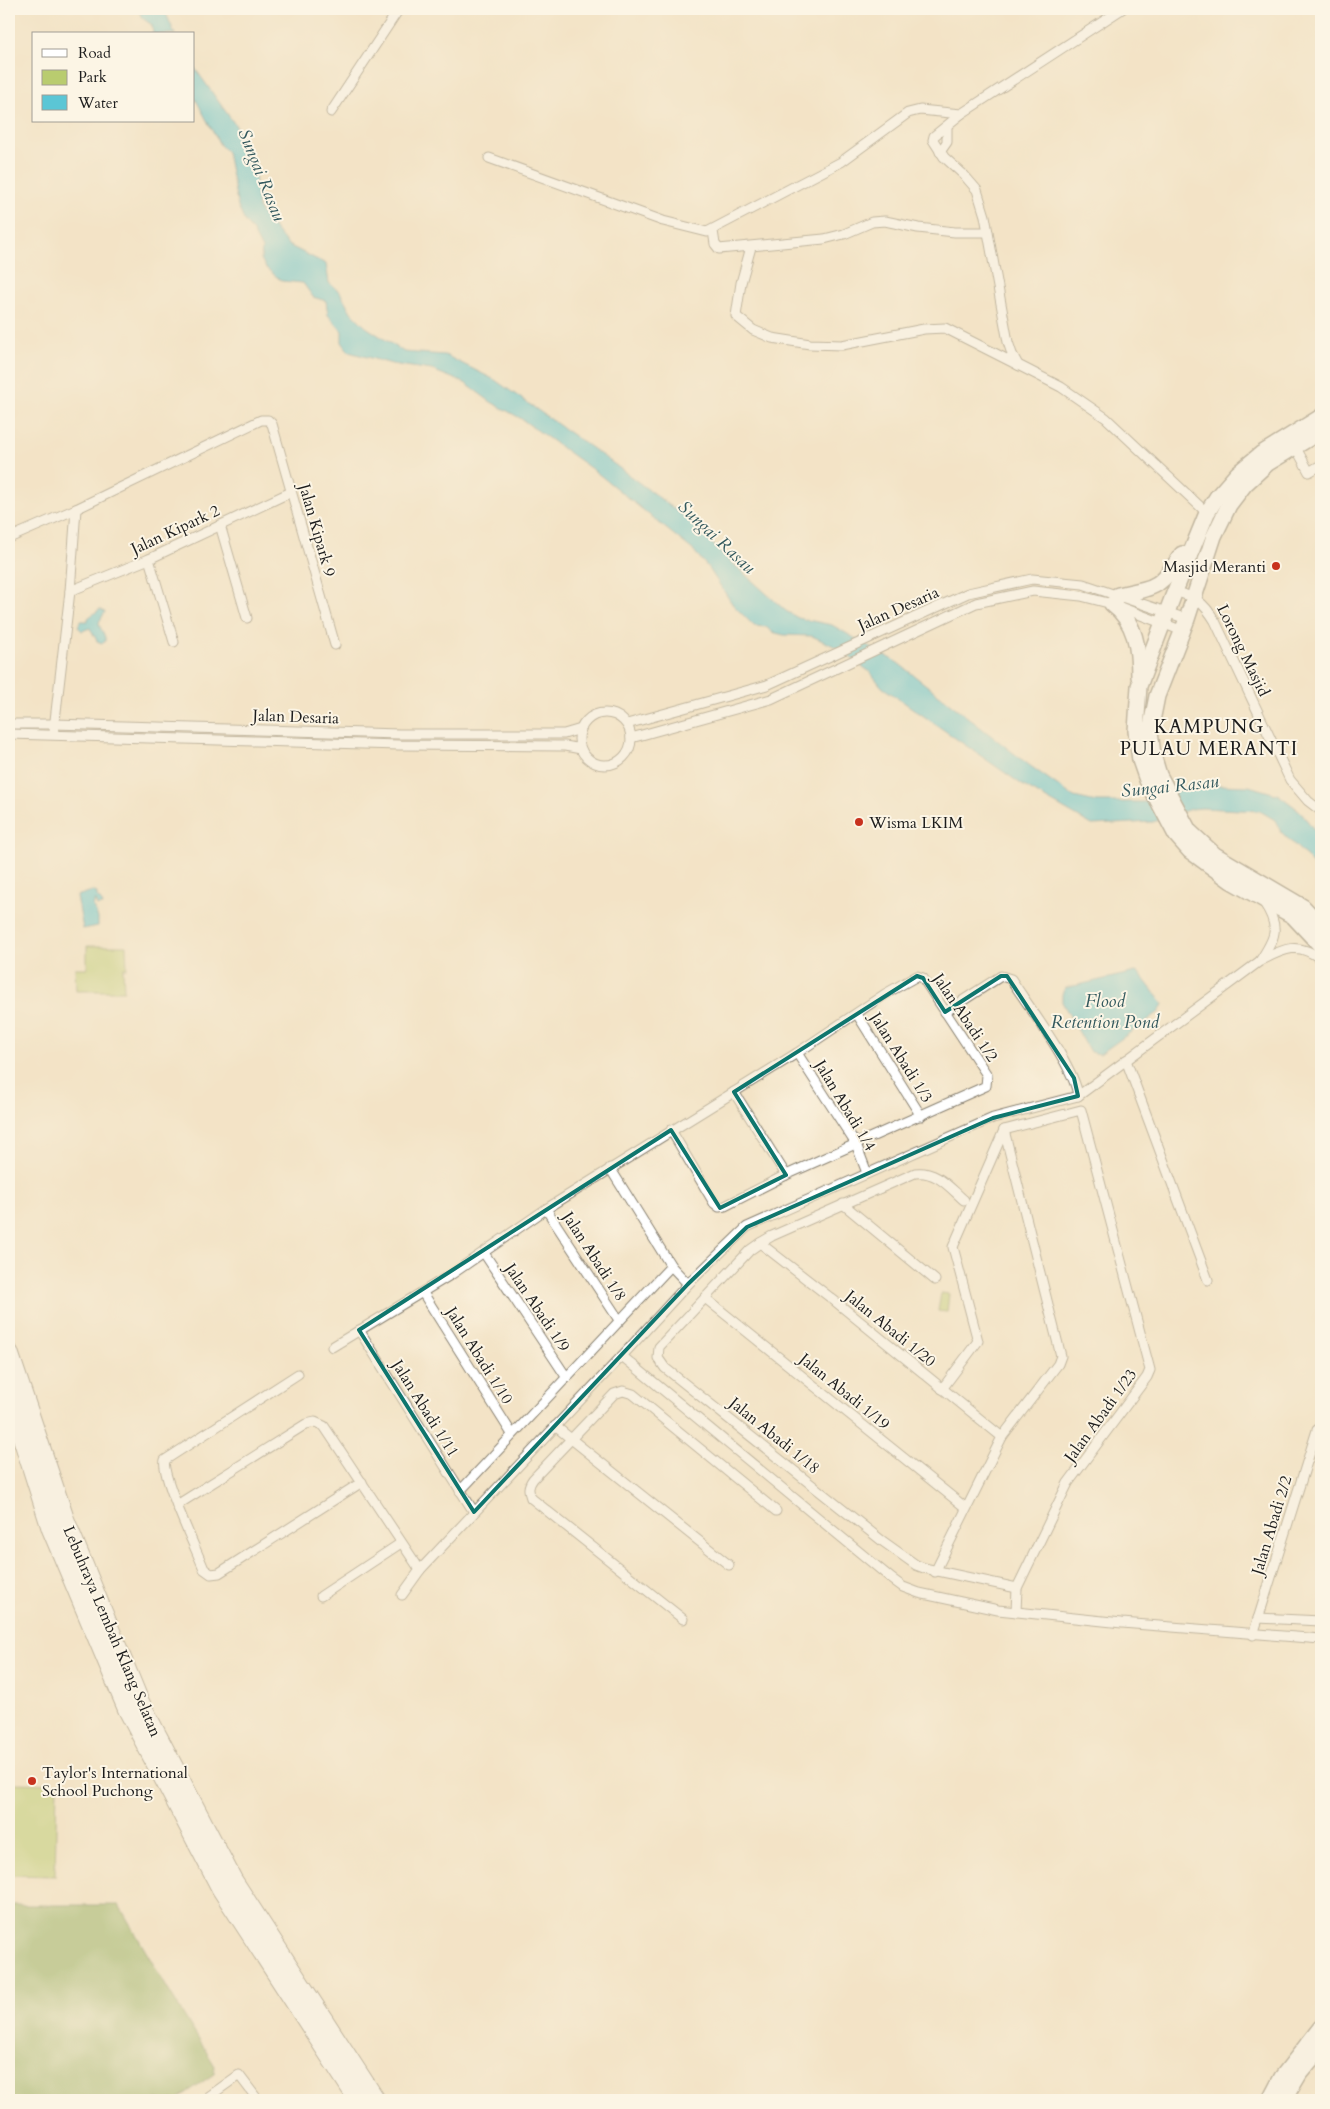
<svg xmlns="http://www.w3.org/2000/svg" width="1330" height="2109" viewBox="0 0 1330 2109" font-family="Cardo,serif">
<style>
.green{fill:#b9cc6f;stroke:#6a7446}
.forest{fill:#92b062;stroke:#57663f}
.water{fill:#5bc6d5;stroke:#3c7178}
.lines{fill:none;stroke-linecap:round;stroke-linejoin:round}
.street-casing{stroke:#888071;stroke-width:11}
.primary-casing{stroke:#888071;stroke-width:18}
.highway-casing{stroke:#888071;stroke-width:20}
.street{stroke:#fff;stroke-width:9}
.primary{stroke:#fff;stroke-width:15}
.highway{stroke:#fff;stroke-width:18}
.marked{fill:none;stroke:#0f766e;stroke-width:4;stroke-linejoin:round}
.poi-dot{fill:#c8321e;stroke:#fcf5e5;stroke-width:2}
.labels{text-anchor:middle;stroke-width:4;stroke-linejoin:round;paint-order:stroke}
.street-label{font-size:16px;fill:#1c1c1c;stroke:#fcf5e5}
.poi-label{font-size:16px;fill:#1c1c1c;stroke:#fcf5e5;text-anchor:start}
.water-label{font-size:18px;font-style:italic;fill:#32585d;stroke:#fcf5e5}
.quarter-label{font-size:19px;letter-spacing:1px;fill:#1c1c1c;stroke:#fcf5e5}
</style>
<rect width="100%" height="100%" fill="#fcf5e5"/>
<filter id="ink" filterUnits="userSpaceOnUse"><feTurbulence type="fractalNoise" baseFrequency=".02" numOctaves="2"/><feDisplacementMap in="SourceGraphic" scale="10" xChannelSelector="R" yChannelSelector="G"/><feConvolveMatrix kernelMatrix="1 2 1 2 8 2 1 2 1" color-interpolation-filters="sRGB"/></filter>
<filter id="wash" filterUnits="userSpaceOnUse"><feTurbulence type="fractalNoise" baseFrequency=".0096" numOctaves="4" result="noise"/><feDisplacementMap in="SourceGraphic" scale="20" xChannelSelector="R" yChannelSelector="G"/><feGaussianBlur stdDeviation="1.12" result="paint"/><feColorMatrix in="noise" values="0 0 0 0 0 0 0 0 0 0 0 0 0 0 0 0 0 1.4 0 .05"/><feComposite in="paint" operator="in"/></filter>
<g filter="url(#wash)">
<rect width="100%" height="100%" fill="#f3e3c6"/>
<g class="green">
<polygon points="87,946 126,946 127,968 123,968 124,991 76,991 75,968 87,968"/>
<polygon points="941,1293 949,1294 947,1312 938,1311"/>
<polygon points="9,1783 57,1784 55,1876 9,1875"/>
</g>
<polygon class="forest" points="9,1905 119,1905 169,1991 215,2066 214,2074 176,2100 9,2100"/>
<g class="water">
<polygon points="138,9 164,9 175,34 153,34 152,25 142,18"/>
<polygon points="194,67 236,126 248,150 250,169 255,174 258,208 288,245 326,264 329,283 340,292 351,312 366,327 404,352 445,355 495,380 614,464 693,523 720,552 786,611 798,618 832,625 898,663 1029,765 1074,797 1096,802 1145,802 1193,786 1216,785 1249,786 1279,795 1300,811 1321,839 1321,874 1303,853 1281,832 1275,820 1260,811 1202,808 1191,809 1153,822 1092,825 1024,786 915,710 882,687 870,672 836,647 812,636 784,635 772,632 766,627 754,626 733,605 710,570 694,551 596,472 520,418 491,402 465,383 432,370 392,364 349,352 342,342 342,331 328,315 326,301 313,297 303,283 282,281 266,268 261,259 262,249 252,230 245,222 238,207 227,152 220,145 194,96"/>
<path d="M 100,609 L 105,612 L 99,622 C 99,630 107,634 105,642 L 102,643 L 97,641 L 90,628 L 82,631 L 78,627 L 80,621 L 88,621 L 88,618 Z"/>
<polygon points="92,891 97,893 97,897 101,901 103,905 97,906 95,900 93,906 98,918 98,926 83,929 77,896"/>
<polygon points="1135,972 1139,973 1163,1004 1159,1012 1100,1054 1090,1052 1062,1002 1062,994 1065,988"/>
</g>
</g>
<g filter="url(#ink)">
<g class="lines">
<defs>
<g id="street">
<polyline points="1122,9 961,114 934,136 933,140 944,157 964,175 977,190 985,216 1008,342 1012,354 1018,365 1061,387 1106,418 1207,513"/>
<polyline points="331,112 399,9"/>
<polyline points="940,152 947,142 947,127"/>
<polyline points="489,158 663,221 707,232 841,162 908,113 920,110 961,114"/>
<polyline points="713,231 715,244 719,249 824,239 844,234 872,222 885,221 918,228 955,232 988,232"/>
<polyline points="751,247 741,283 736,316 753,330 772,338 810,344 842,345 924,329 945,328 1018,365"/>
<polyline points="1295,446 1309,472 1321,465"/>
<polyline points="220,525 247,618"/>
<polyline points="9,538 76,509 261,420 268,420 272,424 335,645"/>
<polyline points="149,559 174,642"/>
<polyline points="70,591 149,559 291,492"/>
<path d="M 1175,591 C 1196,598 1203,601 1215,621 L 1290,780 L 1308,801 L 1321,811"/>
<circle cx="605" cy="739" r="26"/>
<polyline points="9,724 54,724 399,734 564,734 581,729"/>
<polyline points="627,724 767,685 968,593 1032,579 1083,584 1187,619"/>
<polyline points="54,729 70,591 76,509"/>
<polyline points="9,734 399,745 565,746 581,749"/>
<polyline points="631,738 771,699 976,603 1033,591 1081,596 1112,604 1183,631"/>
<path d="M 1260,961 C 1275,938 1281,928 1264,903"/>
<path d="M 945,1012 L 1001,976 L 1011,979 C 1028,1006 1075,1067 1078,1096"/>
<polyline points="857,1014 921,1116"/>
<polyline points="797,1053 856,1144 867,1173"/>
<polyline points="1126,1060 1208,1280"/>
<polyline points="734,1092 786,1175"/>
<polyline points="610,1168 671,1266 688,1284"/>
<path d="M 964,1200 C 949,1187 936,1170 915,1173 L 772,1236 L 760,1243 L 750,1250 L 659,1347 L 658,1358 L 665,1368 L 881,1540 L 916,1565 L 924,1568 L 1017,1588"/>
<polyline points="843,1204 935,1280"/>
<polyline points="546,1209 619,1320"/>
<polyline points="760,1243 836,1302 1002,1437"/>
<polyline points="484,1253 567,1378"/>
<polyline points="423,1293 512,1434"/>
<polyline points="705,1298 966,1508"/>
<polyline points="359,1330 474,1512"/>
<polyline points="332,1347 452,1274 546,1209 797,1053 885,994 917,976 923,978 987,1075 986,1086 786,1175 725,1206 719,1207 714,1203 671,1130"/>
<polyline points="622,1356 892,1579 903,1587 919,1593 998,1610 1122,1623 1321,1639"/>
<path d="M 298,1374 L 165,1460 C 160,1474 197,1551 204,1569 L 211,1574 L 219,1573 L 362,1482"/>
<polyline points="942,1389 978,1341 953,1247 1004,1130 1081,1110 1150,1370 1147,1377 1068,1483 1017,1588 1016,1612"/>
<polyline points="555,1426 729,1565"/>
<polyline points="460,1491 671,1266"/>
<polyline points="177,1505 306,1424 315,1422 324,1426 420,1570"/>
<polyline points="935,1572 1002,1437 1058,1364 1061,1356 1004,1130"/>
<path d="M 402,1595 L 420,1570 L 622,1356 L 688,1284 L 747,1227 L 993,1118 L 1078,1096 L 1260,961 C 1284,949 1297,941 1321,959"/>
<polyline points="321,1596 401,1543"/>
<polyline points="1258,1618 1321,1621"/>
<path d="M 683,1619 L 531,1498 C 528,1490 528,1486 533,1479 L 614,1394 L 623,1391 L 633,1394 L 776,1511"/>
<polyline points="1253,1635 1317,1430 1321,1427"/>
<polyline points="204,2100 239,2075 258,2100"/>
</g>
<g id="primary">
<polyline points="1321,417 1261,454 1238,473 1217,497 1207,513 1175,591 1139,686 1136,731 1140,760 1147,780 1176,835 1190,851 1231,881 1293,916 1321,946"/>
<polyline points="1321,431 1268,463 1245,484 1229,505 1214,536 1187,619 1157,696 1150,731 1153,755 1159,775 1189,831 1215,855 1303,907 1321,926"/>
<path d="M 1118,595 C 1157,587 1160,588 1182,554"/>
<path d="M 1112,604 C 1136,622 1139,649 1139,677"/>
<polyline points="1270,2100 1282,2077 1321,2027"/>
<polyline points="1284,2100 1300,2073 1321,2048"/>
</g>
<g id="highway">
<polyline points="9,1352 65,1519 140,1702 233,1880 376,2100"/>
<polyline points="9,1397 51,1529 127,1709 221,1889 358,2100"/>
</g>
</defs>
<use href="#street" class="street-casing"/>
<use href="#primary" class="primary-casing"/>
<use href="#highway" class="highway-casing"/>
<use href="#street" class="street"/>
<use href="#primary" class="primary"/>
<use href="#highway" class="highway"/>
</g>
</g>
<path d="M0 0H1330V2109H0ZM 917,976 L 923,978 L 945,1012 L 1001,976 L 1007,976 L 1074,1078 L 1078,1096 L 993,1118 L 747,1227 L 688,1284 L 474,1512 L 359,1330 L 671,1130 L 720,1208 L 786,1175 L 734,1092 Z" fill="#f3e3c6" fill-opacity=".55" fill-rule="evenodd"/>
<path class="marked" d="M 917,976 L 923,978 L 945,1012 L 1001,976 L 1007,976 L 1074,1078 L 1078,1096 L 993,1118 L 747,1227 L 688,1284 L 474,1512 L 359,1330 L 671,1130 L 720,1208 L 786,1175 L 734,1092 Z"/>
<g class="poi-dot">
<circle cx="1276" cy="566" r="5"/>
<circle cx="859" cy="822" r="5"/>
<circle cx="32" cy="1781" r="5"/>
</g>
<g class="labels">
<g class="street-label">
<text transform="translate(175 529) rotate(-25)" y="6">Jalan Kipark 2</text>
<text transform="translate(318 530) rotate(74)" y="6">Jalan Kipark 9</text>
<text transform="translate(898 608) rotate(-24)" y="6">Jalan Desaria</text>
<text transform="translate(1244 650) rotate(64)" y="6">Lorong Masjid</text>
<text transform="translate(296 716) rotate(2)" y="6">Jalan Desaria</text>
<text transform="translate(966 1017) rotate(56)" y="6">Jalan Abadi 1/2</text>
<text transform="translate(902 1057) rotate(58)" y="6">Jalan Abadi 1/3</text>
<text transform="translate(846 1105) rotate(59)" y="6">Jalan Abadi 1/4</text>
<text transform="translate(595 1256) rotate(57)" y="6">Jalan Abadi 1/8</text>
<text transform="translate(538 1307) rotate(56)" y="6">Jalan Abadi 1/9</text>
<text transform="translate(891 1328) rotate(39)" y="6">Jalan Abadi 1/20</text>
<text transform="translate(480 1355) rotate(58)" y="6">Jalan Abadi 1/10</text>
<text transform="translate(845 1391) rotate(39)" y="6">Jalan Abadi 1/19</text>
<text transform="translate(426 1408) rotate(58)" y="6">Jalan Abadi 1/11</text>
<text transform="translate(1100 1415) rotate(-54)" y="6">Jalan Abadi 1/23</text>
<text transform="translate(775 1435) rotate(39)" y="6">Jalan Abadi 1/18</text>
<text transform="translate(1271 1525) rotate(-73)" y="6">Jalan Abadi 2/2</text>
<text transform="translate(113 1631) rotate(67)" y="6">Lebuhraya Lembah Klang Selatan</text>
</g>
<g class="poi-label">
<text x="1266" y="572" text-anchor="end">Masjid Meranti</text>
<text x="869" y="828">Wisma LKIM</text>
<text x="42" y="1778">Taylor's International<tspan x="42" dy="18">School Puchong</tspan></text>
</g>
<g class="water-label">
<text transform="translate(262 175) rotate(68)" y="6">Sungai Rasau</text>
<text transform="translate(717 537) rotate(43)" y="6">Sungai Rasau</text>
<text transform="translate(1170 786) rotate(-6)" y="6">Sungai Rasau</text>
<text x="1105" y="1007">Flood<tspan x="1105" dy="21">Retention Pond</tspan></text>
</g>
<g class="quarter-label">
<text x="1209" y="733">KAMPUNG<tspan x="1209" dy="22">PULAU MERANTI</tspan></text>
</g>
</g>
<rect width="1330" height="2109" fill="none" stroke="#fcf5e5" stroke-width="30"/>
<rect x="32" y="32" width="162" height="90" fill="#fcf5e5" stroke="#a29e95"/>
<rect x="42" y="49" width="25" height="8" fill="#ffffff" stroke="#a29e95"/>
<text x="78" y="58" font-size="15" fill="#1c1c1c">Road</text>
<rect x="42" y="70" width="25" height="15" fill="#b9cc6f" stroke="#a29e95"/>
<text x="78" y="82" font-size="15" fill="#1c1c1c">Park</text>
<rect x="42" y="95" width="25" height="15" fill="#5bc6d5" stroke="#a29e95"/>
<text x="78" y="108" font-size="15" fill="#1c1c1c">Water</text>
</svg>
